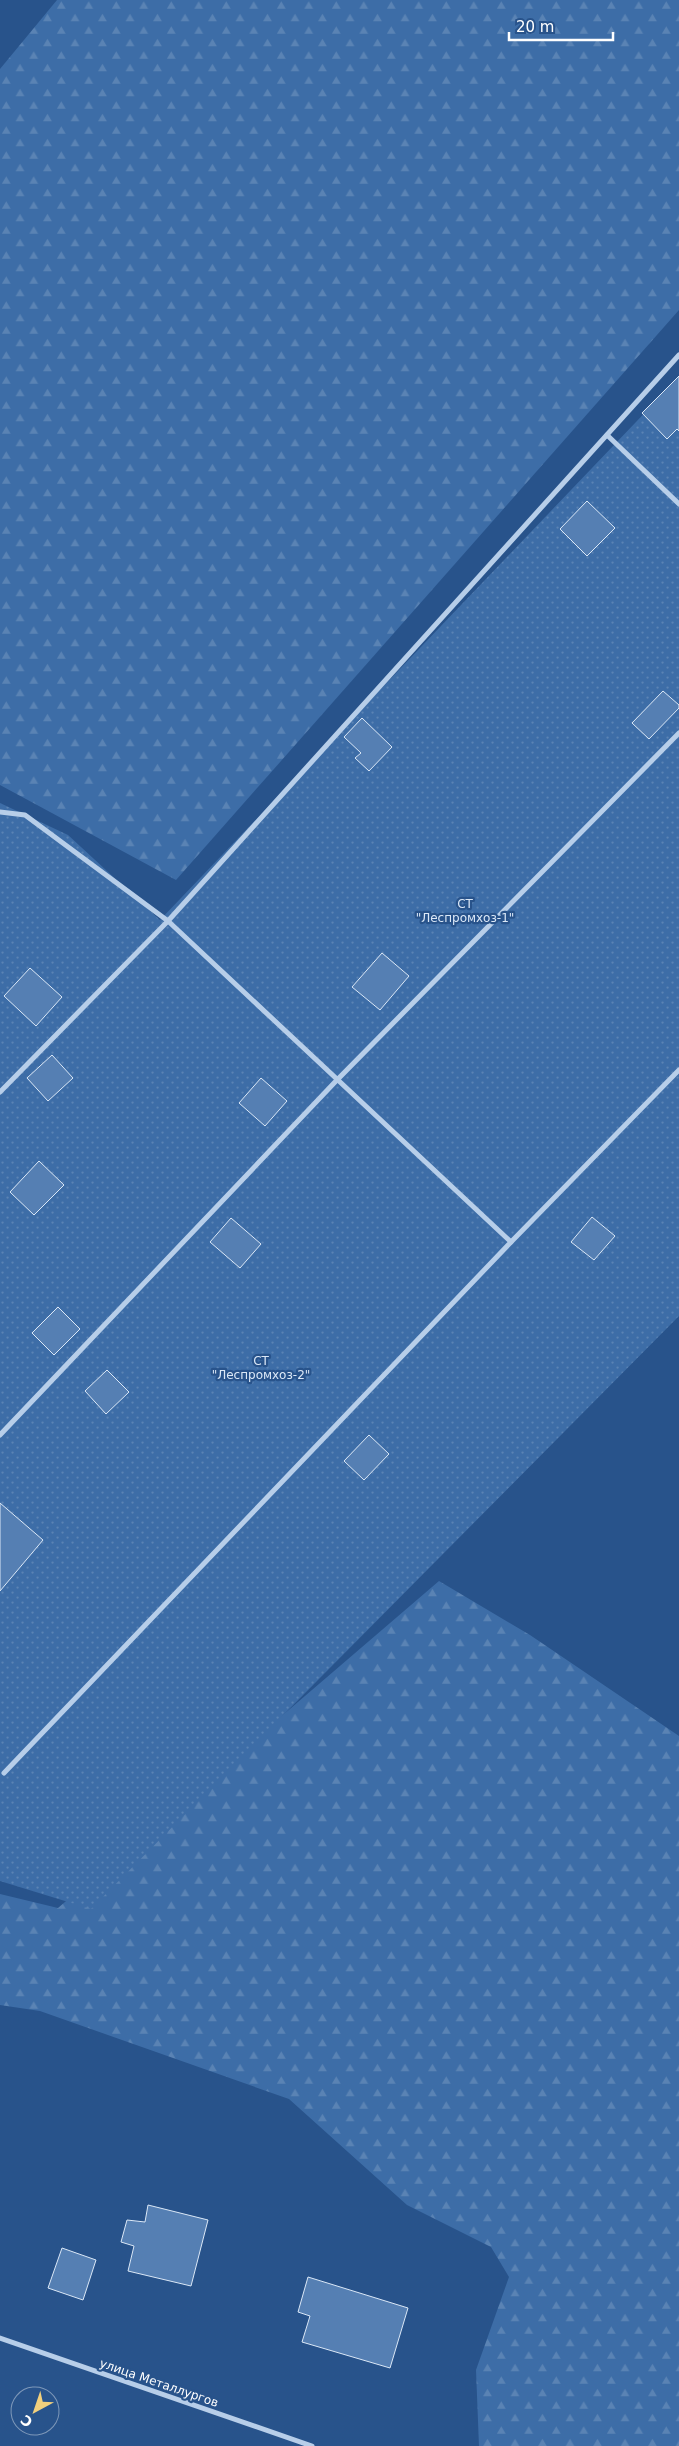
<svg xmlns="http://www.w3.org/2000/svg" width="679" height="2446" viewBox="0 0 679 2446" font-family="'DejaVu Sans',sans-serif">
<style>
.forest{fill:url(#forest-firs)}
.garden{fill:url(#garden-dots)}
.building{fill:#557fb3;stroke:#dbe8f7}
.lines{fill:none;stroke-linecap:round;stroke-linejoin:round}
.street{stroke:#b7cee9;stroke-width:5}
.labels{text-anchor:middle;stroke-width:4.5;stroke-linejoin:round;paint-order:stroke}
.park-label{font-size:12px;fill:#dbe8f7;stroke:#28538b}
.street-label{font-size:12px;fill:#fff;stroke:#28538b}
</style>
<defs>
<pattern id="forest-firs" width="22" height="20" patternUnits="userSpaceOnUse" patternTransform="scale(1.25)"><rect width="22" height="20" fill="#3d6da7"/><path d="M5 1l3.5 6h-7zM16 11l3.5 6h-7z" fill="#5a83b4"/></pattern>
<pattern id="garden-dots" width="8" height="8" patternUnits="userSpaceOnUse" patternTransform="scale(1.25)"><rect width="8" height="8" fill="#3d6da7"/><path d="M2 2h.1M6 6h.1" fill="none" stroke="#5a83b4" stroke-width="1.8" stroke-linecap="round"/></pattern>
</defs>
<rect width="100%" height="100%" fill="#28538b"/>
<g class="forest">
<polygon points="57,0 679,0 679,310 176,880 0,785 0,69"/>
<polygon points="439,1581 530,1635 679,1736 679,2446 479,2446 476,2370 509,2277 491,2247 407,2205 289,2099 40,2011 0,2005 0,1894 58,1908"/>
</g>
<polygon class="garden" points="679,377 679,1316 91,1909 0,1881 0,803 68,835 160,920"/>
<g class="building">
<polygon points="679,376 679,431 677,429 667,439 642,413"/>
<polygon points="587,501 615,528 587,556 560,529"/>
<polygon points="663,691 679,705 679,708 649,739 632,723"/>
<polygon points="362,718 392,747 369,771 355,758 361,753 344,737"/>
<polygon points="382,953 409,976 380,1010 352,987"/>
<polygon points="30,968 62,997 36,1026 4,996"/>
<polygon points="52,1055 73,1078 48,1101 27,1078"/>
<polygon points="261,1078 287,1101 265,1126 239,1103"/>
<polygon points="39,1161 64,1185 34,1215 10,1192"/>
<polygon points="592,1217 615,1236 594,1260 571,1242"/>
<polygon points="231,1218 261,1244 240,1268 210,1242"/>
<polygon points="58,1307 80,1329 54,1355 32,1333"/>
<polygon points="107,1370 129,1392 106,1414 85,1391"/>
<polygon points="369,1435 389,1454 364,1480 344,1461"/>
<polygon points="0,1503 43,1540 0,1591"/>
<polygon points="148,2205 208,2220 191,2286 128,2271 134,2246 121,2242 127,2220 145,2222"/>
<polygon points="62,2248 96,2260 83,2300 48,2288"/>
<polygon points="308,2277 408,2308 390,2368 302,2342 310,2316 298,2312"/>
</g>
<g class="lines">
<g class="street">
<polyline points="607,435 679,504"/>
<polyline points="0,812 25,815 168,921 511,1242 4,1773"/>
<polyline points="0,1092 168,921 679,355"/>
<polyline points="511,1242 679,1070"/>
<polyline points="0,1435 336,1081 679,733"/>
<polyline points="0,2338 312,2446"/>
</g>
</g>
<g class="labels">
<g class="park-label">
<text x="465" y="908">СТ<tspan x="465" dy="14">"Леспромхоз-1"</tspan></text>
<text x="261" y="1365">СТ<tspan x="261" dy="14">"Леспромхоз-2"</tspan></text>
</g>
<g class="street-label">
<text transform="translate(159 2383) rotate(19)" y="4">улица Металлургов</text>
</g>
</g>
<g transform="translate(35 2411) rotate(220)"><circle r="24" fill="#28538b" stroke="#7e98b9"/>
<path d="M0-4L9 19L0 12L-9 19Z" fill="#f1d07d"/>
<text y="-8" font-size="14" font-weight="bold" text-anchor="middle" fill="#ffffff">С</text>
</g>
<path d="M509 32v8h104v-8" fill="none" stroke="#ffffff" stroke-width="2.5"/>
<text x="516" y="32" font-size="15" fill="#ffffff" stroke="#28538b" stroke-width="4" paint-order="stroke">20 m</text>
</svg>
